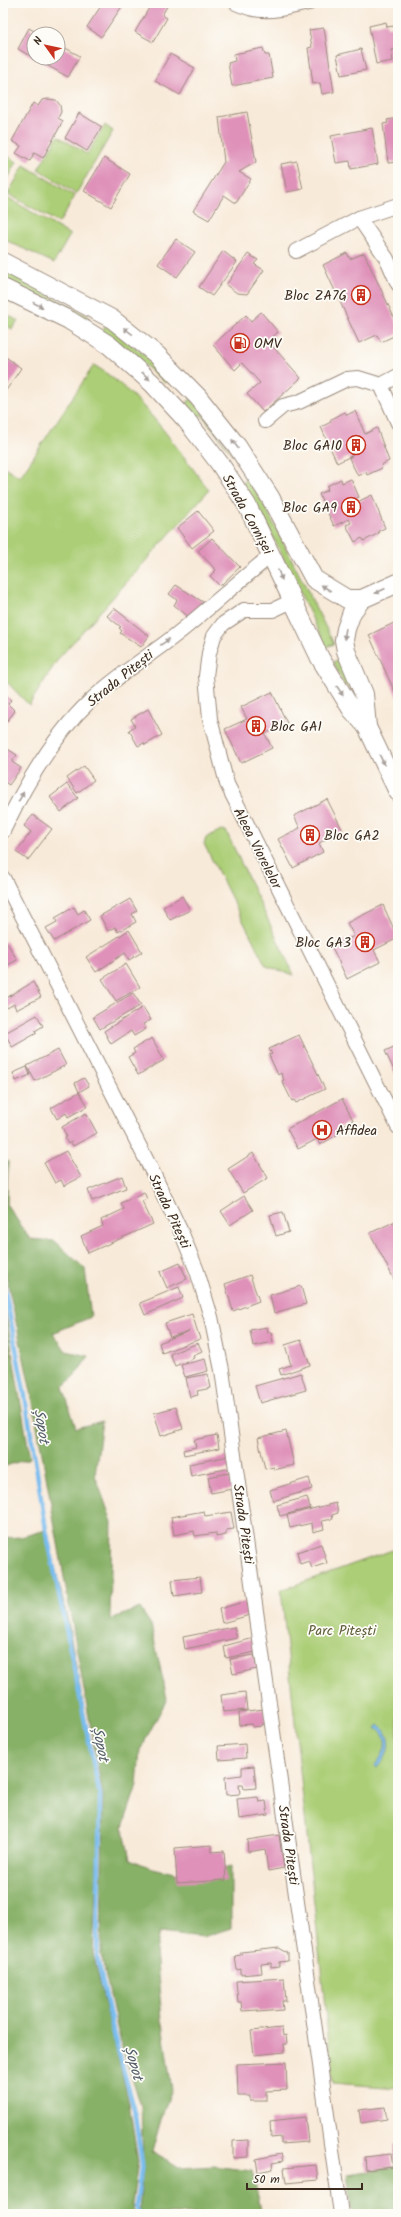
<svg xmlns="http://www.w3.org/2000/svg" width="401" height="2217" viewBox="0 0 401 2217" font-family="Kalam,sans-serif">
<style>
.green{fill:#abce76;stroke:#737c4a}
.forest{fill:#88b167;stroke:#626e42}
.water{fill:#79bdf0;stroke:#5a7487}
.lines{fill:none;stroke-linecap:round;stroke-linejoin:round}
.stream{stroke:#79bdf0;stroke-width:4.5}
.building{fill:#df91b9}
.minor-casing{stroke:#9a8a7c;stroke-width:16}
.tertiary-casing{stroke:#9a8a7c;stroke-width:20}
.minor{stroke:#fff;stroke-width:14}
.tertiary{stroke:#fff;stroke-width:18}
.oneway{fill:#a79f9a}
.labels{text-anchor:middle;stroke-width:3.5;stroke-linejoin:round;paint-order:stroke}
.poi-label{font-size:14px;fill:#3b2a1e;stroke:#fdfcf7;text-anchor:end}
.street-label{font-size:14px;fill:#3b2a1e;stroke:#fdfcf7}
.park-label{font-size:14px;fill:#5d5b38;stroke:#fdfcf7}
.water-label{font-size:15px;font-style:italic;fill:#515d68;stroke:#fdfcf7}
</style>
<rect width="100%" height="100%" fill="#fdfcf7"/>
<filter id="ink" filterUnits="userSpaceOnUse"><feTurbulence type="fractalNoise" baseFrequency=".025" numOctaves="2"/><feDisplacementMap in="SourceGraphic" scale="8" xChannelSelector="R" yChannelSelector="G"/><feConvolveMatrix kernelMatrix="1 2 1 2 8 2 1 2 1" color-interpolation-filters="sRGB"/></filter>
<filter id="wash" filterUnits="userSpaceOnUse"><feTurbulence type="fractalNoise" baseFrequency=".012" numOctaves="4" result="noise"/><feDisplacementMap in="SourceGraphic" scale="16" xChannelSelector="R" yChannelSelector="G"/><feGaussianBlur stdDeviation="0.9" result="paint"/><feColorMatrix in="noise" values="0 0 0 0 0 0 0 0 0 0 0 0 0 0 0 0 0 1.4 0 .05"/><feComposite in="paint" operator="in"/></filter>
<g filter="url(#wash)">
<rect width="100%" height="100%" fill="#f8ead9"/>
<g class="green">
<polygon points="105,125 113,131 76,194 38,169 58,136 87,154"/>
<polygon points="3,153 17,162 3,187"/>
<polygon points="24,165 75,196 59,223 8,194"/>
<polygon points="7,197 70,235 54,263 3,239 3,206"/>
<polygon points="3,269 88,316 86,322 3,278"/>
<polygon points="3,312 18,321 12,329 3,323"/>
<polygon points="107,324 170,376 165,383 125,347 101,333"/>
<path d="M 94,365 C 143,395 174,445 209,490 L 58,659 L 29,705 L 3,678 L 3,466 L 20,477 Z"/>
<polygon points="189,400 193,400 233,455 202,415 195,417 186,406"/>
<polygon points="244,481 249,481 265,506 334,644 326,647 263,516 242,485"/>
<polygon points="343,658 354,687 352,688 344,685 333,662"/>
<polygon points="221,830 226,831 294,975 266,966 204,844 206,838"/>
<polygon points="398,1548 398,2088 333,2083 281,1590"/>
</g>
<g class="forest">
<polygon points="3,1161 8,1161 7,1205 30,1239 55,1241 85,1269 91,1317 53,1333 66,1351 89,1356 76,1374 63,1387 76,1428 102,1421 95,1475 112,1522 110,1620 140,1608 151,1625 167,1699 140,1750 137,1785 123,1827 130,1859 149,1867 191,1877 231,1867 231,1928 203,1937 160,1932 156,1951 163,2031 172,2090 162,2116 152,2152 179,2168 214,2166 252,2171 261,2209 260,2214 139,2214 143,2163 141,2107 120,2041 101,1954 103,1796 31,1392 3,1261"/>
<polygon points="3,1298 30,1458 3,1467"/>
<polygon points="46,1530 67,1617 100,1796 93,1954 129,2103 138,2162 132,2204 133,2214 3,2214 3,1538 21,1537"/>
<polygon points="398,2167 398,2214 353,2214 347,2174"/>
</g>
<path class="water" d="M 379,1725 C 394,1737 390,1757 376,1768 L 374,1766 C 385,1755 392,1738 376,1728 Z"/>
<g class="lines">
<polyline class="stream" points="3,1280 25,1396 46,1530 100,1796 97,1956 115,2039 134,2108 142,2163 136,2206 137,2214"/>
</g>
<g id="blocks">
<g class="building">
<polygon points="103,3 120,3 123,5 101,37 87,27"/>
<polygon points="152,3 169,3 162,15 167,18 153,42 135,32"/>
<polygon points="386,22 387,27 394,26 398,49 391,50 393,61 376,64 369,26"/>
<polygon points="29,28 39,34 34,34 34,58 18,49"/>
<polygon points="324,28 334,92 322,94 320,83 313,84 308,48 312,47 309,30"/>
<polygon points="58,44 80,56 68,77 34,58 58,58"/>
<polygon points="263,48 265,55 269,55 273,78 232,86 228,63 235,61 234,54"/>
<polygon points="361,49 366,70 341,75 337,55"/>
<polygon points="170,54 195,68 180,95 155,81"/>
<polygon points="48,99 56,100 60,105 61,112 58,118 63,121 43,158 34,153 30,161 16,153 21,146 12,141 33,103 38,106 42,100"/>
<polygon points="247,112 256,162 239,172 251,179 236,203 224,195 209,220 193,211 224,162 219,117"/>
<polygon points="79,113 102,127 87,151 65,138"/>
<polygon points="398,118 398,162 388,163 383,124 388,123 387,120"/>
<polygon points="372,128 378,164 351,169 350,161 336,163 331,136"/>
<polygon points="104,158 130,174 111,207 84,191"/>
<polygon points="297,161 303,189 287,192 281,164"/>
<polygon points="176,239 195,252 177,277 158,264"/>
<polygon points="223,251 237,262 212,296 199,287"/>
<polygon points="347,253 350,259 364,253 398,326 398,334 381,342 377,335 359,343 323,265"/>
<polygon points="248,254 258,260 254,264 264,270 247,294 237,293 226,285"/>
<polygon points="261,312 278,332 268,341 301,378 263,412 247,394 260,383 242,363 235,370 213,345 246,315 251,321"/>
<polygon points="3,355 21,368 3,395"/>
<polygon points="355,411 365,434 377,428 389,461 381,465 382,468 367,475 366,472 358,476 349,458 353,455 337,463 321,427 331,422 330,420 345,412 347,415"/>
<polygon points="341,479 342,483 351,479 359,497 355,499 357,502 372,495 385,528 378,531 379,533 364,541 362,538 355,542 346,525 351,523 349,519 334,526 319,494 328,490 327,486"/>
<polygon points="198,511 214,531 192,548 177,528"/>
<polygon points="212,538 240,567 220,586 210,576 216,570 198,551"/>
<polygon points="176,585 203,602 190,618 174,605 177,600 169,594"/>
<polygon points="114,608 149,636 141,647 120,633 122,631 119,628 121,627 107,616"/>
<polygon points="398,621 398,699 369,635"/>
<polygon points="272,692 287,723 265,734 272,748 241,763 225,729 247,719 241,707"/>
<polygon points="3,693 11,700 8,704 15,711 3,726"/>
<polygon points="148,709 162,735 145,745 144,743 138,746 129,730 135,726 131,719"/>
<polygon points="3,746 17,755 12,762 21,768 9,785 3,781"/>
<polygon points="84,766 94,780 77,793 67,778"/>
<polygon points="67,784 78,798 61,812 50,797"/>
<polygon points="327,799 343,831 319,843 323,852 293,868 278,839 300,828 294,816"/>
<polygon points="33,815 52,829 28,860 16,852 31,832 24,826"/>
<polygon points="182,896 190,910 170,920 163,907"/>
<polygon points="130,899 137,911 132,914 136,922 118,932 115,927 108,931 100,916"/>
<polygon points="383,905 398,938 374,950 380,962 347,979 332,947 354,936 347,923"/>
<polygon points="74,907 78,914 84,910 90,920 54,941 46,928 57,922 55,918"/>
<polygon points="129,930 142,952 129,960 125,953 96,972 86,957"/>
<polygon points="6,941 17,960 4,967 3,943"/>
<polygon points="126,964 140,987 116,1001 102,979"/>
<polygon points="33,982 41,997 16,1010 14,1004 7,1008 3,1000"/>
<polygon points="133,993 141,1005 100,1029 93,1017"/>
<polygon points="143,1007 151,1020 143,1024 146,1029 134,1036 131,1031 111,1044 104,1031"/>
<polygon points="37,1015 43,1026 35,1031 37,1033 12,1047 5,1033"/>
<polygon points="299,1035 325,1089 296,1103 294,1100 292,1101 282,1081 284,1080 281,1073 278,1075 269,1055 272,1054 269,1049"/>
<polygon points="152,1038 164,1060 138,1075 128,1057 135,1053 133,1049"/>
<polygon points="398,1045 398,1079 385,1051"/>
<polygon points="58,1050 66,1065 35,1081 27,1066"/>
<polygon points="27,1067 30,1075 16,1081 13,1073"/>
<polygon points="84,1078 89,1086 79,1092 75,1083"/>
<polygon points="79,1092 88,1106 68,1117 66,1113 57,1119 51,1108"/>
<polygon points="342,1099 353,1120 338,1128 340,1133 320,1145 317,1139 298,1149 287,1129"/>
<polygon points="86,1113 97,1133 73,1146 71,1142 68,1144 65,1138 67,1137 62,1127"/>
<polygon points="66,1151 81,1177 64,1186 61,1180 55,1183 44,1163"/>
<polygon points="253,1153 268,1178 243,1193 228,1169"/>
<polygon points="122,1176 126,1188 92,1201 88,1190"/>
<polygon points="144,1192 147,1199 142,1201 153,1224 88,1253 81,1236 103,1226 101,1220 124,1209 121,1203"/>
<polygon points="244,1196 253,1210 230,1225 221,1211"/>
<polygon points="283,1212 289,1232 276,1236 270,1215"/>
<polygon points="398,1220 398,1287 370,1233"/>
<polygon points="180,1263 187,1279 167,1288 160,1272"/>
<polygon points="250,1275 259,1301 233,1311 225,1284"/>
<polygon points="301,1286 306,1304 274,1313 270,1295"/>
<polygon points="179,1287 183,1298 145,1315 140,1303"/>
<polygon points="192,1314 200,1339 162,1353 159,1343 189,1331 170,1337 165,1323"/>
<polygon points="267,1327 268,1332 271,1332 273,1342 253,1346 250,1330"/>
<polygon points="301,1340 310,1365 281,1375 279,1369 291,1365 285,1345"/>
<polygon points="198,1343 202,1351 193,1355 194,1358 175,1366 170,1354"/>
<polygon points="205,1359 208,1371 185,1377 181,1365"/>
<polygon points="301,1373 306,1390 260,1403 255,1386"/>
<polygon points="208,1374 211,1388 197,1391 198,1395 190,1397 186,1378"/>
<polygon points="176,1407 183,1429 161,1436 154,1413"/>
<polygon points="286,1431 294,1465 274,1470 274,1467 265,1469 258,1438"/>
<polygon points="217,1435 219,1448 184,1455 183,1450 196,1447 194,1440"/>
<polygon points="229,1456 231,1468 191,1476 189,1464"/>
<polygon points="229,1473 232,1489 211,1493 208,1477"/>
<polygon points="309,1478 312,1489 273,1501 270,1490"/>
<polygon points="307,1497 310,1508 280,1516 277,1505"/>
<polygon points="336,1503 338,1513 332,1515 333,1519 322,1521 324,1529 313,1532 312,1523 290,1528 287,1515"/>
<polygon points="204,1511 205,1516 231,1512 234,1529 226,1530 226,1535 216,1537 216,1533 195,1536 194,1531 174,1535 171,1517"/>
<polygon points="321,1544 327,1563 312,1568 309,1561 300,1564 297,1552"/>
<polygon points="200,1577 202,1592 174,1596 172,1580"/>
<polygon points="247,1601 250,1615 222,1623 219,1609"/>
<polygon points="234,1627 237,1638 185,1649 183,1637"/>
<polygon points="254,1638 256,1652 226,1658 224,1646"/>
<polygon points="254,1655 257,1669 233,1674 230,1659"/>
<polygon points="245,1692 247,1710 223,1712 221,1695"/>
<polygon points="264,1709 266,1724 262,1724 262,1726 253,1727 252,1724 240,1725 239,1712"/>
<polygon points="245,1744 246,1758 219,1760 218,1746"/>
<polygon points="254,1766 256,1788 244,1789 243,1785 239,1785 240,1794 226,1795 225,1777 242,1775 242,1767"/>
<polygon points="258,1797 259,1802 266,1801 268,1815 239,1819 237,1799"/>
<polygon points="279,1835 284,1868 268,1871 265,1849 248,1852 247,1840"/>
<polygon points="212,1845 212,1852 224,1851 226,1880 177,1883 175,1848"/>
<polygon points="279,1948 288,1953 288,1961 279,1962 279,1966 271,1967 271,1963 261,1964 262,1973 241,1975 241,1969 237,1970 235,1956 241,1955 241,1952"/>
<polygon points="284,1978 286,2001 282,2001 283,2010 258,2012 258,2010 242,2011 241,2002 238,2002 236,1981"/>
<polygon points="282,2028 283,2036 286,2035 287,2044 284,2044 285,2052 254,2055 251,2031"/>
<polygon points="286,2062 287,2090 266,2091 266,2101 250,2101 250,2096 238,2096 237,2064"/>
<polygon points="385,2107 387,2119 361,2123 359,2110"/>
<polygon points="305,2117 308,2142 281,2144 281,2137 271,2138 270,2121"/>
<polygon points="248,2140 248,2157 233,2158 233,2141"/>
<polygon points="398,2143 398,2161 394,2161 394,2144"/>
<polygon points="281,2154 283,2161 272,2163 273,2169 258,2172 256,2159"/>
<polygon points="391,2154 393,2167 366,2170 365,2157"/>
<polygon points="316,2165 318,2180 286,2183 284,2168"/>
</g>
</g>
</g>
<g filter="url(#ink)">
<use href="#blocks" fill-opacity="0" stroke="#9a8a7c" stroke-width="1"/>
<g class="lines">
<defs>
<g id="minor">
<path d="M 236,3 C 265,16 279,9 309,3"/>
<polyline points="359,218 387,259 398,284"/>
<polyline points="296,251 359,218 398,205"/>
<polyline points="381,385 398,423"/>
<polyline points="265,421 283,406 299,402 347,379 358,378 381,385 398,376"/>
<polyline points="292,601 273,610 244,610 223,624 214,636 209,653 206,676 210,719 227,784 398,1127"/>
<path d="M 3,831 C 24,787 54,735 90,701 C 116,676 148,657 177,634 C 209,609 239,580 272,555"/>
<polyline points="3,878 152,1171 182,1234 197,1271 211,1317 222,1370 341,2214"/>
</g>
<g id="tertiary">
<polyline points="3,262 112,319 157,355 198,397 237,446 270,497 314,579 347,599 362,599"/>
<polyline points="3,288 69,320 109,345 152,383 187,421 220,464 247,505 320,658 352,710 367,727 398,792"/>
<polyline points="367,727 364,694 346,651 344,640 346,629 352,612 362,599 398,583"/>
</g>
</defs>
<use href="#minor" class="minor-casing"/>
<use href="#tertiary" class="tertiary-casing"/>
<use href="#minor" class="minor"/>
<use href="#tertiary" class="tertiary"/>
</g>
<defs><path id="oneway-solid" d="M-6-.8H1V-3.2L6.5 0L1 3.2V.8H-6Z"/></defs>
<g class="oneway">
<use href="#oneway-solid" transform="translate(38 305) rotate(27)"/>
<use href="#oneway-solid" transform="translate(128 331) rotate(-144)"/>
<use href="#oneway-solid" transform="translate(146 376) rotate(43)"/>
<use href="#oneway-solid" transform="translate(235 444) rotate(-125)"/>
<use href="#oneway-solid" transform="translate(280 575) rotate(68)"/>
<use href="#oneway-solid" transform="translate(326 588) rotate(-147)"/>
<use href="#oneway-solid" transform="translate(380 591) rotate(155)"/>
<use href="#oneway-solid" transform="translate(345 634) rotate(99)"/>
<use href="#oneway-solid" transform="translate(165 642) rotate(-35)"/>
<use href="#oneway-solid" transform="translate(340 691) rotate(57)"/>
<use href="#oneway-solid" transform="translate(382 760) rotate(64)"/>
<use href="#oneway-solid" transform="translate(21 797) rotate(-61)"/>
</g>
</g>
<defs>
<symbol id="building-ring" viewBox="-11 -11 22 22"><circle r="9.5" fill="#fdfcf7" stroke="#c8321e" stroke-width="1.5"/><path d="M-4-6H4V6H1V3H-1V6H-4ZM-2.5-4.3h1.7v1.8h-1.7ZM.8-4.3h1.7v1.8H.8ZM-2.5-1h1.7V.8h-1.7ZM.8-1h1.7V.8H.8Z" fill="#c8321e"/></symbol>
<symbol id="fuel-ring" viewBox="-11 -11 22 22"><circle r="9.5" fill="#fdfcf7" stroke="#c8321e" stroke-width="1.5"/><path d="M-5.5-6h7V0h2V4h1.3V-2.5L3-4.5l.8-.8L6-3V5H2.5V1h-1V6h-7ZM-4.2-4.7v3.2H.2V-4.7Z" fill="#c8321e"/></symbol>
<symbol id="hospital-ring" viewBox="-11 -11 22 22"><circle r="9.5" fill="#fdfcf7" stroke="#c8321e" stroke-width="1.5"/><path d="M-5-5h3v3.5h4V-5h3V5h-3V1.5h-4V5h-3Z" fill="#c8321e"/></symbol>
</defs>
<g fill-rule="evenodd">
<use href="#building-ring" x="350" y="284" width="22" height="22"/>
<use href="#fuel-ring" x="229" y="332" width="22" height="22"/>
<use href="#building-ring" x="345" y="434" width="22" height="22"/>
<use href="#building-ring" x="340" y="496" width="22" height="22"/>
<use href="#building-ring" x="245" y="715" width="22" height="22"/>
<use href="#building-ring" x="299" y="824" width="22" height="22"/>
<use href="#building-ring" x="354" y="931" width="22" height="22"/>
<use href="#hospital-ring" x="311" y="1119" width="22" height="22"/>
</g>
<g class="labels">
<g class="poi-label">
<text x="347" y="300">Bloc ZA7G</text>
<text x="254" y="348" text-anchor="start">OMV</text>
<text x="342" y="450">Bloc GA10</text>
<text x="337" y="512">Bloc GA9</text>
<text x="270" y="731" text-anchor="start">Bloc GA1</text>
<text x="324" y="840" text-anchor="start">Bloc GA2</text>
<text x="351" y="947">Bloc GA3</text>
<text x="336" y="1135" text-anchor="start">Affidea</text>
</g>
<g class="street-label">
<text transform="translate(248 514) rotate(61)" y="5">Strada Cornișei</text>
<text transform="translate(120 678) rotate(-39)" y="5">Strada Pitești</text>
<text transform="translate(258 848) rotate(63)" y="5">Aleea Viorelelor</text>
<text transform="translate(170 1211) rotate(65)" y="5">Strada Pitești</text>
<text transform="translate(244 1524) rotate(82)" y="5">Strada Pitești</text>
<text transform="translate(289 1845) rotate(82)" y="5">Strada Pitești</text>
</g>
<g class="park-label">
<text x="342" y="1635">Parc Pitești</text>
</g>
<g class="water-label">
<text transform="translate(42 1426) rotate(81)" y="5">Șopot</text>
<text transform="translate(101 1744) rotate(79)" y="5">Șopot</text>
<text transform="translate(134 2063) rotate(74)" y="5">Șopot</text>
</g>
</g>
<rect width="401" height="2217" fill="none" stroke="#fdfcf7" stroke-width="16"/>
<g transform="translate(46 46) rotate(303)"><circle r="19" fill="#fdfcf7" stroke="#afa8a0"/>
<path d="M0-3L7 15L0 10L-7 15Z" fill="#c8321e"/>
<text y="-6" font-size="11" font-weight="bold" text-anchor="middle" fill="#3b2a1e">N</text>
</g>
<path d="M247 2183v6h115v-6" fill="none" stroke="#3b2a1e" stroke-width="2"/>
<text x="253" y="2183" font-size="12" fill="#3b2a1e" stroke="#fdfcf7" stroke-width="3" paint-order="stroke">50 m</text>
</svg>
